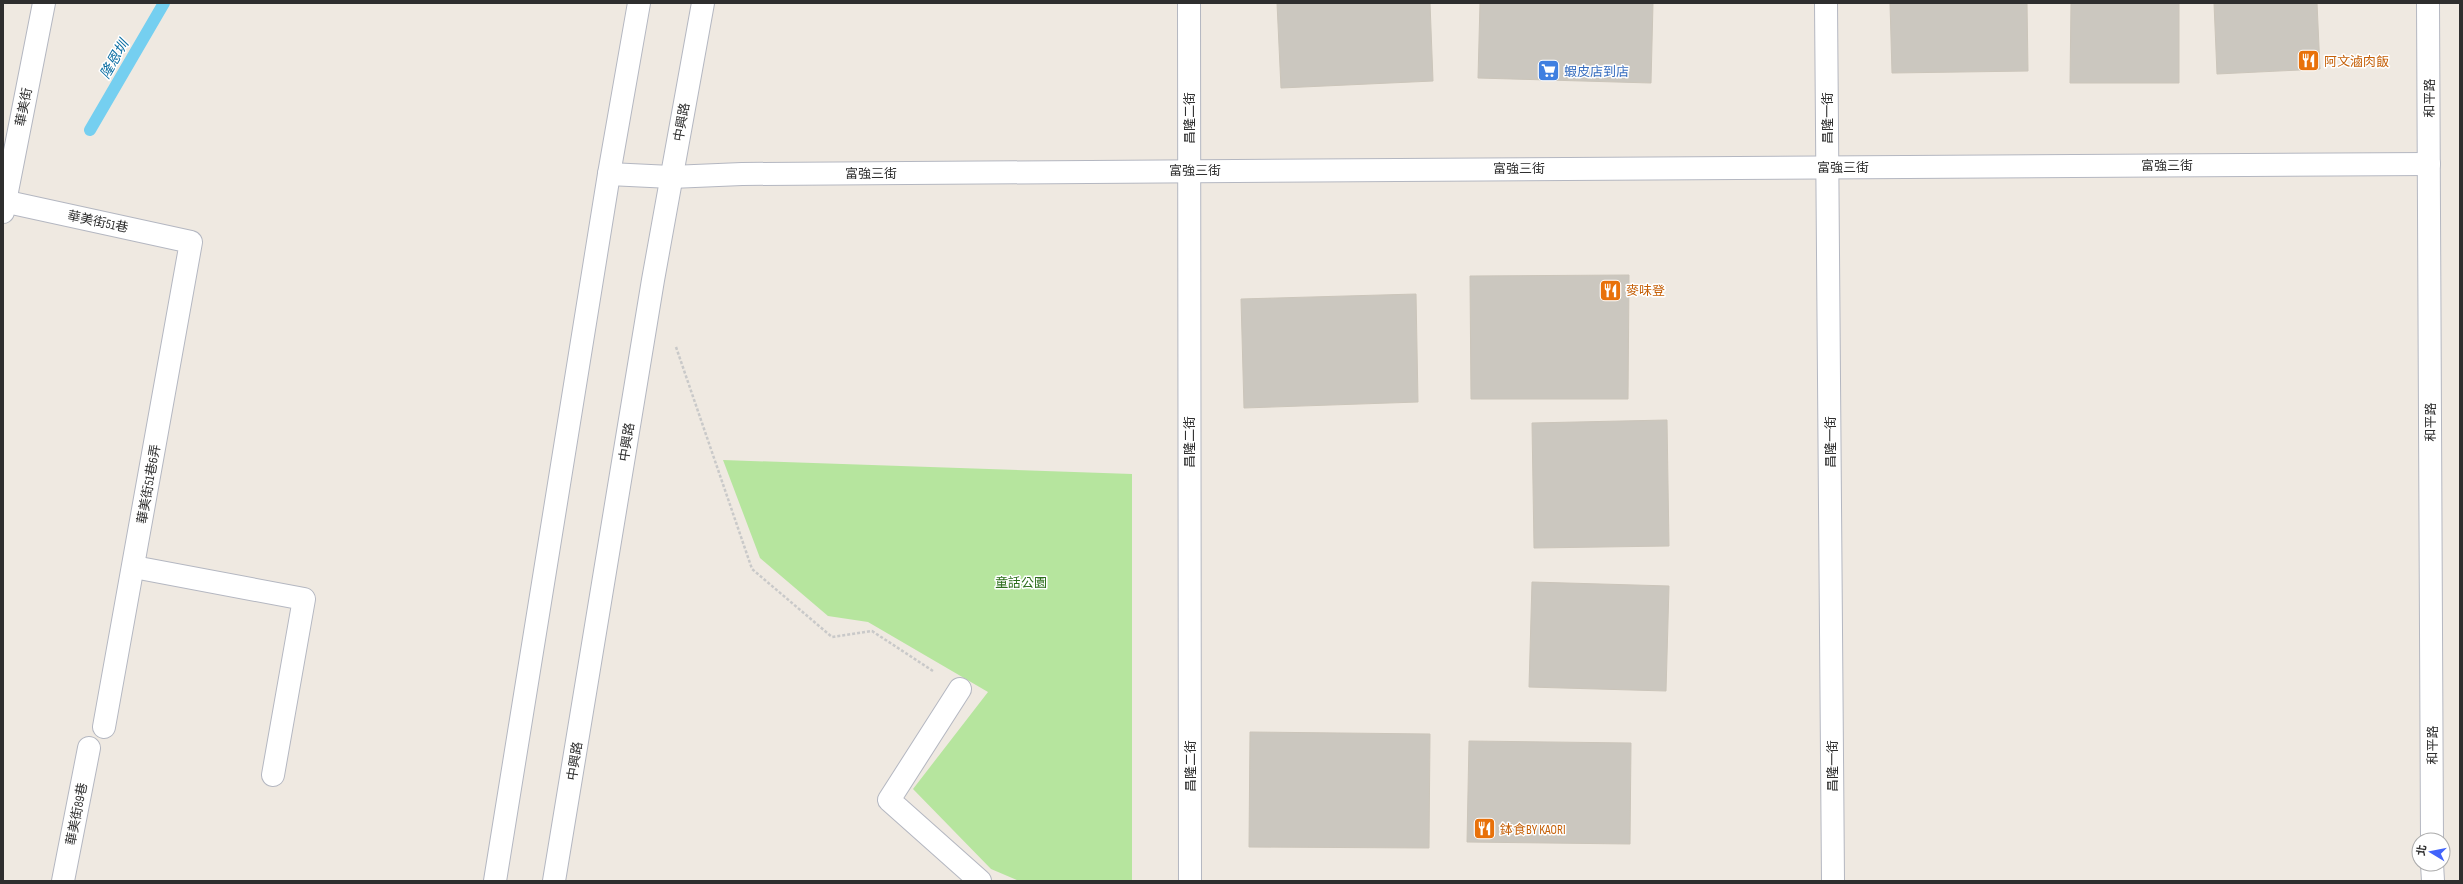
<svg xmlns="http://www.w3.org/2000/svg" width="2463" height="884" viewBox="0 0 2463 884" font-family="'Sofia Sans Condensed','Noto Sans TC',sans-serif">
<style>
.green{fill:#b6e59e}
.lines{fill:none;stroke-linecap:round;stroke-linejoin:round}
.stream{stroke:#75cff0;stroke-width:12}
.building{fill:#cbc7bf;stroke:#cbc5ba}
.minor-casing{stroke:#b4b7c1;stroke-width:24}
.path{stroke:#c9c9c9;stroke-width:2.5;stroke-dasharray:3 2;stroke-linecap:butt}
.minor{stroke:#fff;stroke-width:22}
.labels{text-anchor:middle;stroke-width:3;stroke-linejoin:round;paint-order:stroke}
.food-label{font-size:13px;fill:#c56008;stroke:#fff;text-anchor:start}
.shop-label{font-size:13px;fill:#366cbe;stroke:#fff;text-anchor:start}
.street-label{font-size:13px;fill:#2e2e2e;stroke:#fff}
.park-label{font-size:13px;fill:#2c6e1b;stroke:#fff}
.water-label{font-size:14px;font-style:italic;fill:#0d6fa3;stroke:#fff}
</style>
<rect width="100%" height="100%" fill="#efe9e1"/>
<polygon class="green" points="723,460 1132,474 1132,881 1019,881 991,869 913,789 988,692 868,622 828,616 760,558"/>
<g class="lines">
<polyline class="stream" points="90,130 164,3"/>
</g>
<g class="building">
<polygon points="1277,3 1430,3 1433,81 1281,88"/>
<polygon points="1480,3 1653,3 1651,83 1478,78"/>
<polygon points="1890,3 2027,3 2028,71 1892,73"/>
<polygon points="2071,3 2179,3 2179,83 2070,83"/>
<polygon points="2214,3 2317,3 2320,69 2217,74"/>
<polygon points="1629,275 1628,399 1471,399 1470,276"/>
<polygon points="1416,294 1418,402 1244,408 1241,299"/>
<polygon points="1667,420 1669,546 1534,548 1532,423"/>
<polygon points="1532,582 1669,586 1666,691 1529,687"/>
<polygon points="1250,732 1430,734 1429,848 1249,847"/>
<polygon points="1469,741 1631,743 1630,844 1467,842"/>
</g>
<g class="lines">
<defs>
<g id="minor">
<polyline points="1189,3 1190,881"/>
<polyline points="1826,3 1833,881"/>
<polyline points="2428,3 2432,840"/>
<polyline points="609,174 671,177 742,174 2429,164"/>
<polyline points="3,201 191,242 104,727"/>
<polyline points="3,212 44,3"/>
<polyline points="134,567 304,599 273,775"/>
<polyline points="960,689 889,800 980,881"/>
<polyline points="2432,864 2433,881"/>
<polyline points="63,881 89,748"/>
<polyline points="495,881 609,174 639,3"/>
<polyline points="554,881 653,280 703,3"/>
</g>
</defs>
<use href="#minor" class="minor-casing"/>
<polyline class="path" points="676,347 752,569 832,637 872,631 933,671"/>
<use href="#minor" class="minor"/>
</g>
<defs>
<symbol id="restaurant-square" viewBox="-11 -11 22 22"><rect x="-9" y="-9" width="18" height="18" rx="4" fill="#e8710a" stroke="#fff"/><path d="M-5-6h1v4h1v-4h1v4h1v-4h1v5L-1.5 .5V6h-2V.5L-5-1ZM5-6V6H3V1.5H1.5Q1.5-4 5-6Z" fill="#fff"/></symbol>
<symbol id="supermarket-square" viewBox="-11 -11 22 22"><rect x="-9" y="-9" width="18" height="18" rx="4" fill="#3f7fe0" stroke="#fff"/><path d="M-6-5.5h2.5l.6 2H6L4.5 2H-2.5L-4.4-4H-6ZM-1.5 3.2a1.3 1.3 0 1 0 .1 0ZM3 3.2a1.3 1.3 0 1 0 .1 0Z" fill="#fff"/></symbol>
</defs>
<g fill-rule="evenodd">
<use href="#restaurant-square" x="2296" y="48" width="25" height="25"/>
<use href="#supermarket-square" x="1536" y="58" width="25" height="25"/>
<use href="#restaurant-square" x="1598" y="278" width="25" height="25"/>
<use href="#restaurant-square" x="1472" y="816" width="25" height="25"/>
</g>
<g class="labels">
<g class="food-label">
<text x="2324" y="66">阿文滷肉飯</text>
<text x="1626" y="295">麥味登</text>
<text x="1500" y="834">鉢食BY KAORI</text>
</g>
<g class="shop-label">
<text x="1564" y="76">蝦皮店到店</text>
</g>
<g class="street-label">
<text transform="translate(2429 98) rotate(-90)" y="5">和平路</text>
<text transform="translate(23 107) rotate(-79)" y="5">華美街</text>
<text transform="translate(1189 118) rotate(-90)" y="5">昌隆二街</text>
<text transform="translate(1827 118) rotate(-90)" y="5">昌隆一街</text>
<text transform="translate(681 122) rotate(-80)" y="5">中興路</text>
<text x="2167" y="170">富強三街</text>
<text x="1843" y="172">富強三街</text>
<text x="1519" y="173">富強三街</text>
<text x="1195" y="175">富強三街</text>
<text x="871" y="178">富強三街</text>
<text transform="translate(98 221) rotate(12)" y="5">華美街51巷</text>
<text transform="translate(2430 422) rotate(-90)" y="5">和平路</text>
<text transform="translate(626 442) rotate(-81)" y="5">中興路</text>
<text transform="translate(1189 442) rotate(-90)" y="5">昌隆二街</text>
<text transform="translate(1830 442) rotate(-90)" y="5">昌隆一街</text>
<text transform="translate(148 484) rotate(-80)" y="5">華美街51巷6弄</text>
<text transform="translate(2432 745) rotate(-90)" y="5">和平路</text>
<text transform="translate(574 761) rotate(-81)" y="5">中興路</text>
<text transform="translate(1190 766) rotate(-90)" y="5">昌隆二街</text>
<text transform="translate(1832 766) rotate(-90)" y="5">昌隆一街</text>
<text transform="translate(76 814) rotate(-79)" y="5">華美街89巷</text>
</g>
<g class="park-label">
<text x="1021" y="587">童話公園</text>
</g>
<g class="water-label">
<text transform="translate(114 59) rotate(-60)" y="5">隆恩圳</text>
</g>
</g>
<rect width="2463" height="884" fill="none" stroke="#2e2e2e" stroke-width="8"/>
<g transform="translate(2431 852) rotate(280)"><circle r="19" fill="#ffffff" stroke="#ababab"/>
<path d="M0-3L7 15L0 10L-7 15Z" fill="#4264fb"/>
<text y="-6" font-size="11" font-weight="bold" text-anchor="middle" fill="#2e2e2e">北</text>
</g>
</svg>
